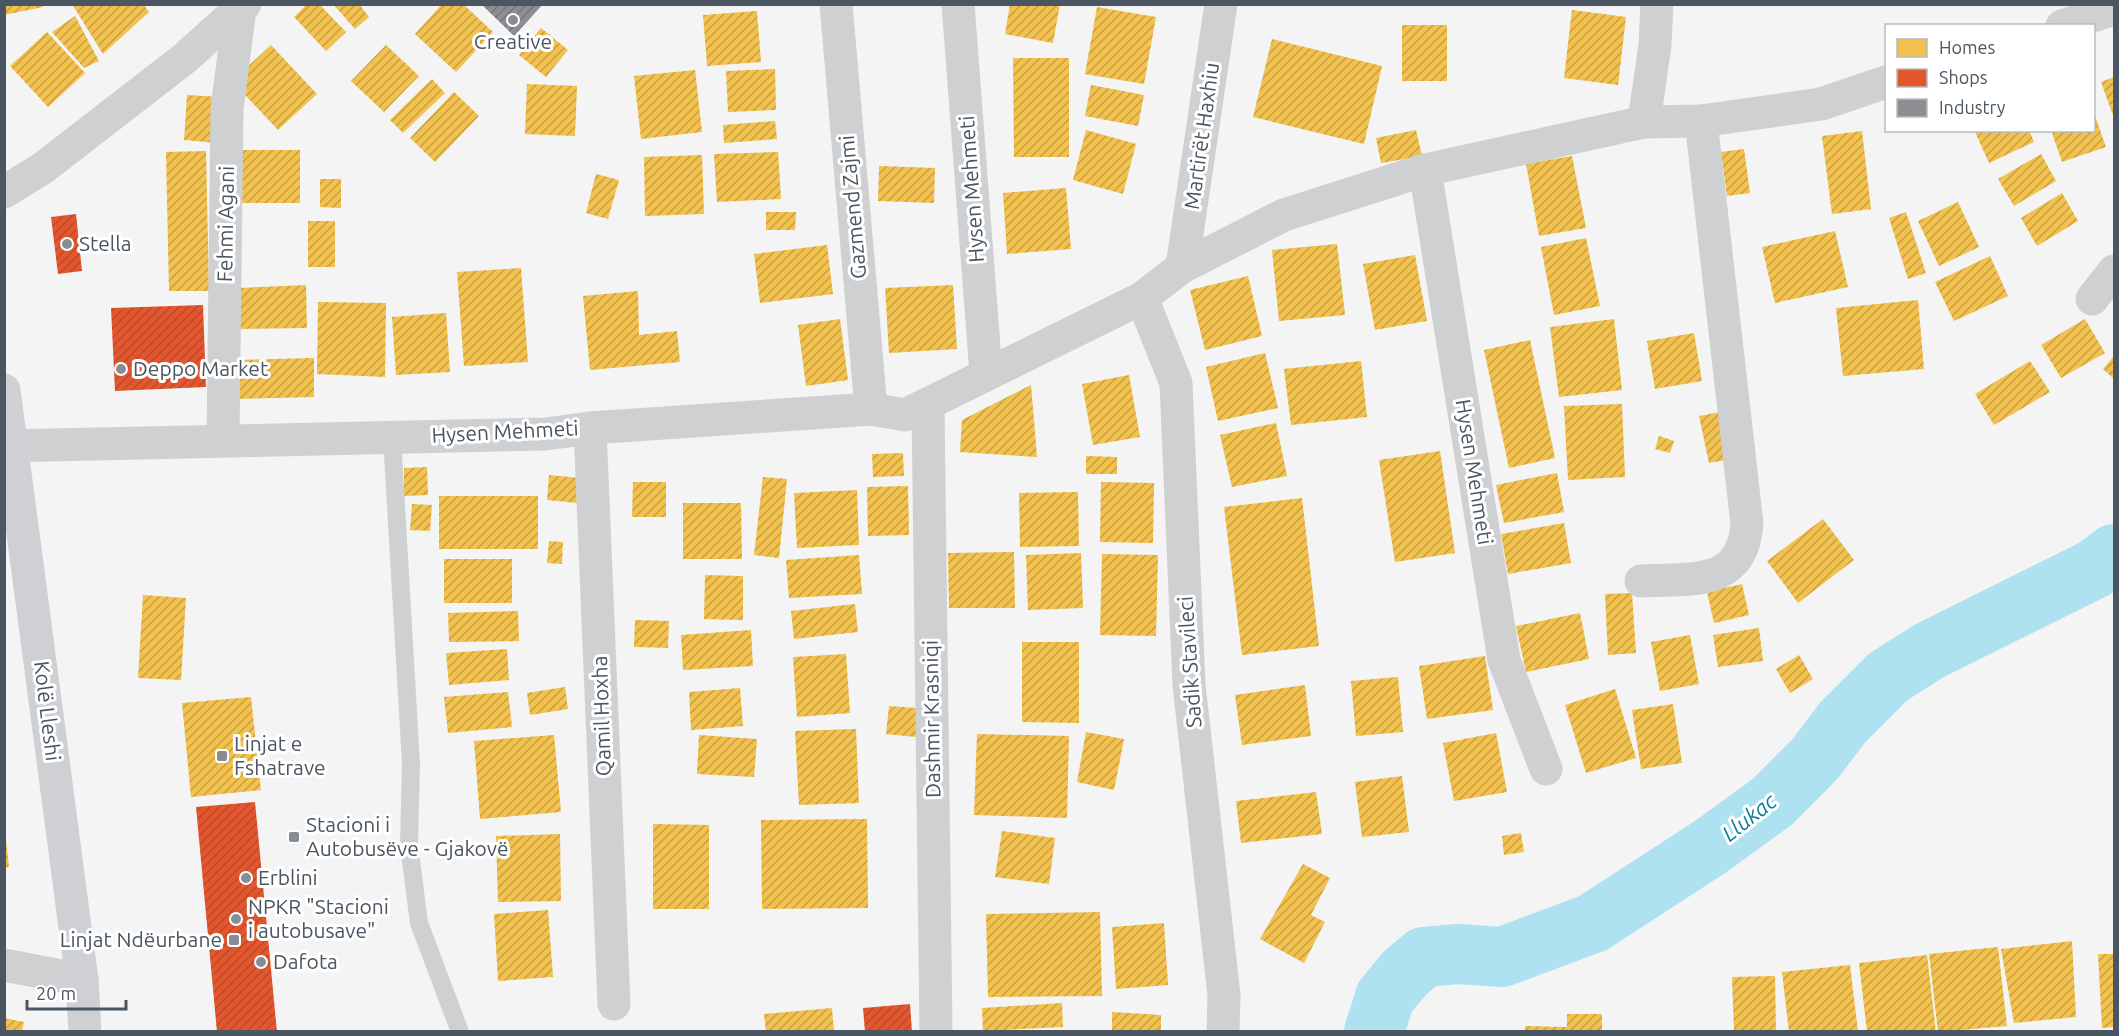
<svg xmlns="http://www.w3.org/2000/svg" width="2119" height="1036" viewBox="0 0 2119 1036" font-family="Ubuntu,sans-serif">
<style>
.homes{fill:url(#homes-hatch)}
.shops{fill:url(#shops-hatch)}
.industry{fill:url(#industry-hatch)}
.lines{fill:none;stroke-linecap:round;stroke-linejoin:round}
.river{stroke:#aee2f0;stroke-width:60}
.lane{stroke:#ced0d2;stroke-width:18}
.street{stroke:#ced0d2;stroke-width:33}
.secondary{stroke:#ced0d4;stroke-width:33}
.poi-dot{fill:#868d94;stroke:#fff;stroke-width:2}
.labels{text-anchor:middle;stroke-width:6;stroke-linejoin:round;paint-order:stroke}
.poi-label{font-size:21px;fill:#4a5661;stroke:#fff;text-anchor:start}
.street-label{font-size:21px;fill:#4a5661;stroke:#fff}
.water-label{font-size:22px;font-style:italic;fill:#0c7c9b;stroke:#fff}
</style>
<defs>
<pattern id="homes-hatch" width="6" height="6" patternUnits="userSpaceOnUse" patternTransform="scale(1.5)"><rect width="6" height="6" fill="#f2c14e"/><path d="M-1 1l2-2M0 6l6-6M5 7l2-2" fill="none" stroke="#c6a044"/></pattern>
<pattern id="shops-hatch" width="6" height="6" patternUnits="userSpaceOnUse" patternTransform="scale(1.5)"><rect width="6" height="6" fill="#e4572e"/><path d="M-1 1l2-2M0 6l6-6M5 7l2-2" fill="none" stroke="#bb4b2b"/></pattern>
<pattern id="industry-hatch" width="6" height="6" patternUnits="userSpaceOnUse" patternTransform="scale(1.5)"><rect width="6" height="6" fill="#8d8d92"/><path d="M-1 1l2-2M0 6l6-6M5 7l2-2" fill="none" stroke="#75767b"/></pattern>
</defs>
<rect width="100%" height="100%" fill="#f4f4f4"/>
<g class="homes">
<polygon points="4,4 43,4 43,7 4,15"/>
<polygon points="72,4 143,4 149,12 103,54"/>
<polygon points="307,4 319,4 346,32 326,51 294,17"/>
<polygon points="333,4 359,4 369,17 355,29"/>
<polygon points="442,4 463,4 493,32 456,72 415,34"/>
<polygon points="1010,4 1060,4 1053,43 1005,34"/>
<polygon points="1097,7 1156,17 1144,84 1085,74"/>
<polygon points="1572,10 1626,17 1618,85 1564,78"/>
<polygon points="757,11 761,62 707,66 703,15"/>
<polygon points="75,16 99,61 84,68 52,32"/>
<rect x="1402" y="25" width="45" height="56"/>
<polygon points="541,28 568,50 546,77 519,55"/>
<polygon points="47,32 85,73 48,107 10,66"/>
<polygon points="1272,39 1382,66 1364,144 1253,117"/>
<polygon points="271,45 317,94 278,130 232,81"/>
<polygon points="386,45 419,76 384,112 351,81"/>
<polygon points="1013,58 1069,58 1069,157 1014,157"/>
<polygon points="775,69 776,110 728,112 726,71"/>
<polygon points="695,70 702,132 641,139 634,76"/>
<polygon points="2114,77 2114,118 2101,82"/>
<polygon points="432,79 445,93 403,133 390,120"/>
<polygon points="527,84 577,86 575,136 525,134"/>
<polygon points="1091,85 1144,95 1138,126 1085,116"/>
<polygon points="454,92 479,116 435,162 410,138"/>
<polygon points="187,95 221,97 217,143 184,140"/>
<polygon points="2094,113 2106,147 2062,162 2051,130 2094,130"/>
<polygon points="775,121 777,139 724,143 723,125"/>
<polygon points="1086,130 1136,144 1123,194 1073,180"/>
<polygon points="1416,130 1422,156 1381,163 1376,138"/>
<polygon points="1980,130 2029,130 2034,142 1989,163 1975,132"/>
<polygon points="1862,131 1871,209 1832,214 1822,136"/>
<polygon points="1744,149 1750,193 1727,196 1721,152"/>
<rect x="242" y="150" width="58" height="53"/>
<polygon points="206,151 209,291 169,291 166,152"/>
<polygon points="778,152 781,199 717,202 714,154"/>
<polygon points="2041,154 2056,181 2014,206 1998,179"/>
<polygon points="702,155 704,214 645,216 644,157"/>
<polygon points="1572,156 1586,228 1539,236 1526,164"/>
<polygon points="879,166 935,168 934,203 878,201"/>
<polygon points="596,174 619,180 608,219 586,213"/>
<polygon points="320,179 341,179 341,208 320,207"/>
<polygon points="1066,188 1071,249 1007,254 1003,193"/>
<polygon points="2062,193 2078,221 2037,246 2021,218"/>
<polygon points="1958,202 1979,247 1939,266 1918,221"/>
<polygon points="766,212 796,212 795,230 766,230"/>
<polygon points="1906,212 1926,273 1908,279 1889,218"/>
<rect x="308" y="221" width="27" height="46"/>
<polygon points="1835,231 1848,287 1775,303 1762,247"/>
<polygon points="1586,238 1600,306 1554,315 1541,247"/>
<polygon points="1337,244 1345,315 1279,321 1272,250"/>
<polygon points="827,245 833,294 760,303 754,254"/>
<polygon points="1415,255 1427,321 1375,330 1363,264"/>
<polygon points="1990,256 2008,296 1954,321 1935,282"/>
<polygon points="521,268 528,362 464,366 457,272"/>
<polygon points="1248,276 1262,336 1205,350 1190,290"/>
<polygon points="306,285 307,328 239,329 237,288"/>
<polygon points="953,285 957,349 889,353 885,288"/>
<polygon points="638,291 639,335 677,331 680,362 590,370 583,296"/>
<polygon points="1918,300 1924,369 1843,376 1836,308"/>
<polygon points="318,302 386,303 385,377 317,374"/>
<polygon points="446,313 450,372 396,375 392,317"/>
<polygon points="840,319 848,380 806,386 798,325"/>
<polygon points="1614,319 1622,390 1559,397 1550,327"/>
<polygon points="2085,319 2105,353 2061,378 2041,345"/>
<polygon points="1694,333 1702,381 1655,389 1647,341"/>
<polygon points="1530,340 1555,458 1509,468 1484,350"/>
<polygon points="1265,353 1278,408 1218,421 1206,367"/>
<polygon points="2114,356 2114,379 2103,369"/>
<polygon points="314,358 314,397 234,399 233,360"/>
<polygon points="1361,361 1367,417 1291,425 1284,369"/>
<polygon points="2030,361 2050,392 1994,425 1975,394"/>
<polygon points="1129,375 1140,437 1093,445 1082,384"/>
<polygon points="1031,385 1037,457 960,452 962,420"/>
<polygon points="1622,404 1625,477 1568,480 1564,406"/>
<polygon points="1720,412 1731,459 1709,463 1699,416"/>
<polygon points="1276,423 1287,476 1232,487 1220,435"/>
<polygon points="1659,436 1674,441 1670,453 1655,449"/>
<polygon points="1440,451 1455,553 1395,562 1379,460"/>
<polygon points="903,453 904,476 873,477 872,454"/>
<polygon points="1086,456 1117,457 1117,474 1086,474"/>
<polygon points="427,467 428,495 404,496 404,468"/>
<polygon points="1557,473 1564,512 1504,523 1496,485"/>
<polygon points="549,475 580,478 577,503 547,500"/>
<polygon points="763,477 787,479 779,558 754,555"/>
<polygon points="633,482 666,482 666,517 632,517"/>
<polygon points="1101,482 1154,483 1153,543 1100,542"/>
<polygon points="908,486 909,535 868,536 867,487"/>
<polygon points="857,490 859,545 797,548 794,493"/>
<polygon points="1078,492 1079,546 1020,547 1019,493"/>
<rect x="439" y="496" width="99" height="53"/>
<polygon points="1302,498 1319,646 1242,655 1224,507"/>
<polygon points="683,503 741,503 742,559 683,559"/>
<polygon points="412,504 432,505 430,531 410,530"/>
<polygon points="1823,519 1854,560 1798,603 1767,561"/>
<polygon points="1564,523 1571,563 1508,574 1501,534"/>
<polygon points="549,541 563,542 562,564 547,563"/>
<polygon points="1014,552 1015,608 949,608 948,553"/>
<polygon points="1081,553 1083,608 1028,610 1026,555"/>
<polygon points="1102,554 1158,555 1156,636 1100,635"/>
<polygon points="859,555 862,594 789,598 786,560"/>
<rect x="444" y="559" width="68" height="44"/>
<polygon points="705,575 743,576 743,620 704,619"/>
<polygon points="1742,584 1749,615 1714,623 1707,592"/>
<polygon points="1632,593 1636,653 1608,655 1605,594"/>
<polygon points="143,595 186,598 181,680 138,678"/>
<polygon points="855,604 858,632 794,639 791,611"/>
<polygon points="518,611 519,641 449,642 448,613"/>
<polygon points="1580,613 1589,659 1526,672 1516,626"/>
<polygon points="635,620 669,621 668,648 634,647"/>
<polygon points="1759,628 1763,661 1718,667 1713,635"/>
<polygon points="751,630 753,666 683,670 681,635"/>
<polygon points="1690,635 1699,684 1660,691 1651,642"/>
<polygon points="1022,642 1079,642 1079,723 1022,722"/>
<polygon points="507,649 509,680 449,685 446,653"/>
<polygon points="846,654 850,713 797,717 793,657"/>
<polygon points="1799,655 1813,679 1790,693 1776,669"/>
<polygon points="1485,656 1493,710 1427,719 1419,666"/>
<polygon points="1398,677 1403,732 1356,736 1351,681"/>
<polygon points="1305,685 1311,736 1242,745 1235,695"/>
<polygon points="565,687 568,709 530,715 527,693"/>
<polygon points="740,688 743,726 691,730 689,692"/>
<polygon points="1615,689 1636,758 1586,773 1565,705"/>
<polygon points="508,692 512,727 448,733 444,697"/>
<polygon points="251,697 261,790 191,797 182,703"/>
<polygon points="1673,704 1682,763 1641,769 1632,710"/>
<polygon points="889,706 929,709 926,738 886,734"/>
<polygon points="856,729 859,803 799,805 795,731"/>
<polygon points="1086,732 1124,739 1114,790 1077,782"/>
<polygon points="1496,733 1507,792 1454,801 1443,743"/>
<polygon points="977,734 1069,736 1067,818 974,815"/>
<polygon points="554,735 561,812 480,819 474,741"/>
<polygon points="699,735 757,739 754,777 697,774"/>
<polygon points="1402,776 1409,832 1362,837 1355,782"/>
<polygon points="1316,792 1322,834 1241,843 1236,801"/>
<polygon points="867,819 868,908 762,909 761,820"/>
<polygon points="653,824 709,825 709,909 653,909"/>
<polygon points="1002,831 1055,838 1049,884 995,877"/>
<polygon points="1521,833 1524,852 1504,855 1502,836"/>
<polygon points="560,834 561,901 498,902 496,836"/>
<polygon points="6,840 9,867 5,868 5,841"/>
<polygon points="1303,864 1330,878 1311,915 1325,922 1304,963 1260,939"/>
<polygon points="548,910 553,977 498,981 494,914"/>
<polygon points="1100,912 1102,996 988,997 986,914"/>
<polygon points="1164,923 1168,985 1116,989 1112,927"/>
<polygon points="2072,941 2076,1017 2014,1023 2001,949"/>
<polygon points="1998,947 2007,1026 1938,1032 1929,954"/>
<polygon points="2098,954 2114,954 2114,1027 2102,1028"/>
<polygon points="1927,955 1936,1032 1867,1032 1859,963"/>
<polygon points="1850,965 1858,1032 1789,1032 1782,972"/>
<polygon points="1775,976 1776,1032 1734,1032 1732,977"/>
<polygon points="1062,1003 1063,1027 983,1031 982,1008"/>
<polygon points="832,1008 834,1032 766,1032 764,1014"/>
<polygon points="1112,1012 1161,1015 1161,1032 1112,1032"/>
<polygon points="1567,1014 1602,1014 1602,1032 1525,1032 1525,1026 1567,1027"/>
<polygon points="4,1018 24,1022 22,1032 4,1032"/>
</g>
<g class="shops">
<polygon points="76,214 82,271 58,274 51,217"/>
<polygon points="203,305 206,387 115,391 111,308"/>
<polygon points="255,802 277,1032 217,1032 196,807"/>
<polygon points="910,1004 912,1032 865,1032 863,1008"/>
</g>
<polygon class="industry" points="481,4 543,4 514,36"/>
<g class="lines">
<polyline class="river" points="1374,1032 1385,997 1405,973 1424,957 1458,954 1502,957 1593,923 1710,847 1772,802 1815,759 1843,722 1888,677 1929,651 2096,568 2114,554"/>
<polyline class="lane" points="392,437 411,764 409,845 419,923 460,1032"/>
<g class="street">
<polyline points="836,4 871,409"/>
<polyline points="958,4 986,374"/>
<polyline points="2062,26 2114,9"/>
<polyline points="1644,122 1655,45 1657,4"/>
<polyline points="1425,170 1504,660 1546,769"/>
<polyline points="4,192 43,168 185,58 245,4"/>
<polyline points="1182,267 1221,4"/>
<polyline points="1142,298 1176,383 1189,685 1224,995 1223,1032"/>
<polyline points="2092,299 2114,271"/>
<polyline points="928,406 936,1032"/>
<polyline points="590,428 614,1004"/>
<polyline points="223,440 227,109 240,8"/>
<polyline points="4,446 546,434 590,428 871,409 905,415 1142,298 1182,267 1284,215 1425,170 1644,122 1701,121 1821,104 1886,82"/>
<path d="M 1641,581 C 1690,578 1742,588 1747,524 L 1701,121"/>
<polyline points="4,965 82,980"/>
</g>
<polyline class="secondary" points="4,390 82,980 85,1032"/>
</g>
<g class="poi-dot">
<circle cx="513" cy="20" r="6"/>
<circle cx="67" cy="244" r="6"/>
<circle cx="121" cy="369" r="6"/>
<rect x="216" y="750" width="12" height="12" rx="3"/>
<rect x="288" y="831" width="12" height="12" rx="3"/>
<circle cx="246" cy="878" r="6"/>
<circle cx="236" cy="919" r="6"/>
<rect x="228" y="934" width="12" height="12" rx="3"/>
<circle cx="261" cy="962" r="6"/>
</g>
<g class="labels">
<g class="poi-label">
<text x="513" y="49" text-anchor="middle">Creative</text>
<text x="79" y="251">Stella</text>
<text x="133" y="376">Deppo Market</text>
<text x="234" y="751">Linjat e<tspan x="234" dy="24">Fshatrave</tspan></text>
<text x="306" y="832">Stacioni i<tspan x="306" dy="24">Autobusëve - Gjakovë</tspan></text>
<text x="258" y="885">Erblini</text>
<text x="248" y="914">NPKR "Stacioni<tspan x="248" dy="24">i autobusave"</tspan></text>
<text x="222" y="947" text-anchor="end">Linjat Ndëurbane</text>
<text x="273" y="969">Dafota</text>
</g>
<g class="street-label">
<text transform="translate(1202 136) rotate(-82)" y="7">Martirët Haxhiu</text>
<text transform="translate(972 189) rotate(-94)" y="7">Hysen Mehmeti</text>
<text transform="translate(853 207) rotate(-95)" y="7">Gazmend Zajmi</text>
<text transform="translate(226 224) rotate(-89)" y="7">Fehmi Agani</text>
<text transform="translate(505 432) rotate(-3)" y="7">Hysen Mehmeti</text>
<text transform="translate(1474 472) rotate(81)" y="7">Hysen Mehmeti</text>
<text transform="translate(1190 662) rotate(-94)" y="7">Sadik Stavileci</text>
<text transform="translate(47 711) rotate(83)" y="7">Kolë Lleshi</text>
<text transform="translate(602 716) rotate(-92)" y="7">Qamil Hoxha</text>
<text transform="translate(932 719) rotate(-91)" y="7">Dashmir Krasniqi</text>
</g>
<g class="water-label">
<text transform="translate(1749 817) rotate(-38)" y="8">Llukac</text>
</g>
</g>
<rect width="2119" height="1036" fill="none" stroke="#4a5661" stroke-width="12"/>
<rect x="1885" y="24" width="210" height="108" fill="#ffffff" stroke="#b7bbc0" stroke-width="1.5"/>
<rect x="1897" y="39" width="30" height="18" fill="#f2c14e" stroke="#b7bbc0" stroke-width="1.5"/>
<text x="1939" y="54" font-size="18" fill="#4a5661">Homes</text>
<rect x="1897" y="69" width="30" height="18" fill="#e4572e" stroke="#b7bbc0" stroke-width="1.5"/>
<text x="1939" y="84" font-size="18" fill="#4a5661">Shops</text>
<rect x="1897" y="99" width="30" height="18" fill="#8d8d92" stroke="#b7bbc0" stroke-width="1.5"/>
<text x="1939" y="114" font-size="18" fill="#4a5661">Industry</text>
<path d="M27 1000v9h99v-9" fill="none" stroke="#4a5661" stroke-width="3"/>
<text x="36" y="1000" font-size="18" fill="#4a5661" stroke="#ffffff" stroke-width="4.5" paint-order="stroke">20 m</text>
</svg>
